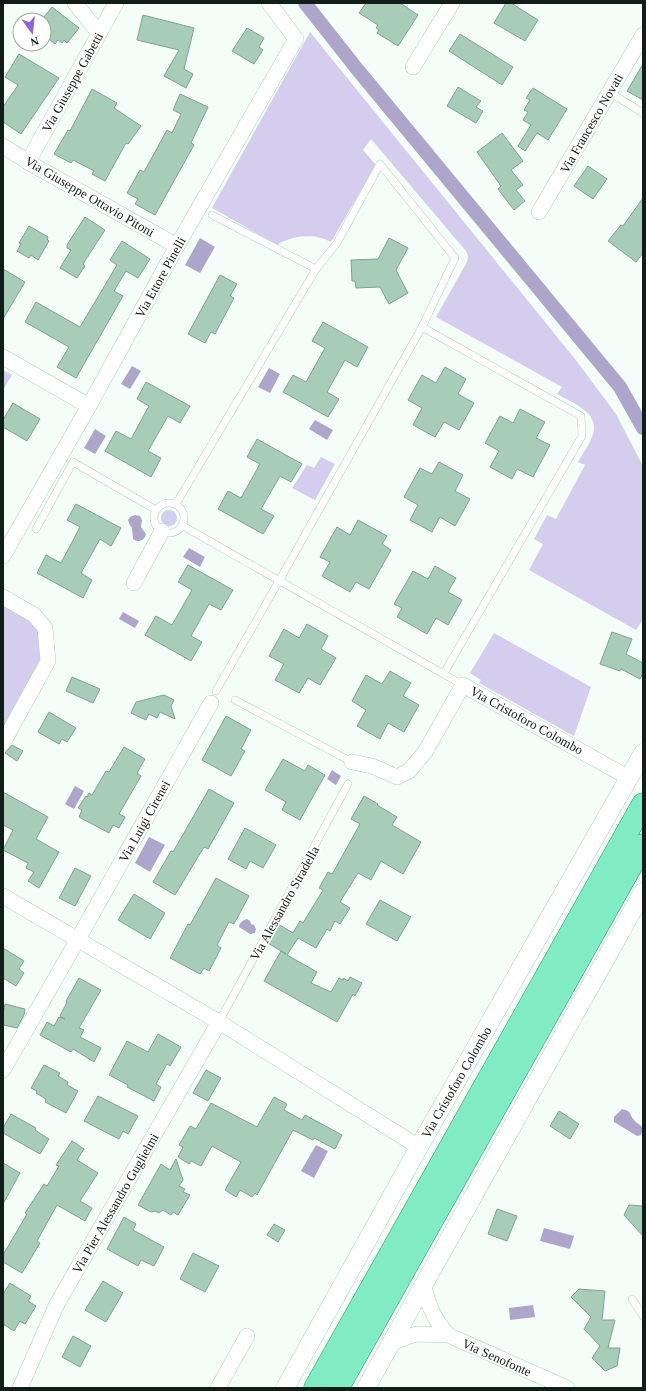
<svg xmlns="http://www.w3.org/2000/svg" width="646" height="1391" viewBox="0 0 646 1391" font-family="'Times New Roman',serif">
<style>
.green{fill:#d4cdee}
.water{fill:#aea5cb}
.lines{fill:none;stroke-linecap:round;stroke-linejoin:round}
.canal{stroke:#aea5cb;stroke-width:14}
.building{fill:#a7cdb9;stroke:#7ea390}
.service-casing{stroke:#abd2bd;stroke-width:8}
.minor-casing{stroke:#abd2bd;stroke-width:16}
.tertiary-casing{stroke:#abd2bd;stroke-width:19}
.primary-casing{stroke:#239b6d;stroke-width:23}
.service{stroke:#fff;stroke-width:7}
.minor{stroke:#fff;stroke-width:15}
.tertiary{stroke:#fff;stroke-width:18}
.primary{stroke:#81ebc4;stroke-width:22}
.labels{text-anchor:middle;stroke-width:3.5;stroke-linejoin:round;paint-order:stroke}
.street-label{font-size:13px;fill:#101e17;stroke:#fff}
</style>
<rect width="100%" height="100%" fill="#f5fdf9"/>
<g class="green">
<path d="M 310,32 L 575,359 L 616,414 L 643,466 L 643,619 L 636,630 L 529,570 L 543,544 L 534,539 L 547,515 L 556,519 L 585,465 L 578,462 C 583,453 590,444 593,434 C 600,412 572,403 557,394 L 562,387 L 436,317 L 467,262 L 468,256 L 466,251 L 371,139 L 363,150 L 375,164 L 374,168 L 331,242 C 316,233 292,235 277,245 L 212,208 Z"/>
<polygon points="3,370 12,375 3,390"/>
<polygon points="321,457 335,464 315,500 292,488 307,465 314,468"/>
<circle cx="169" cy="518" r="8"/>
<polygon points="3,597 34,615 48,661 3,743"/>
<polygon points="494,633 591,687 574,736 479,683 481,680 470,673"/>
</g>
<g class="water">
<polygon points="200,238 215,247 200,273 185,265"/>
<polygon points="132,366 141,371 130,389 121,384"/>
<polygon points="269,368 280,374 270,393 258,387"/>
<polygon points="315,420 333,430 327,440 309,429"/>
<polygon points="95,429 106,436 95,454 84,448"/>
<path d="M 135,515 L 140,516 L 142,520 L 141,527 L 146,534 C 144,541 139,543 133,539 L 132,528 L 130,525 L 128,520 L 130,517 Z"/>
<polygon points="189,548 205,557 200,567 183,557"/>
<polygon points="123,612 139,621 135,628 119,619"/>
<polygon points="332,770 341,776 336,785 327,779"/>
<polygon points="75,786 84,791 74,809 65,804"/>
<polygon points="149,837 165,845 150,872 135,863"/>
<path d="M 247,919 L 250,921 L 251,924 L 254,925 L 256,929 L 255,933 L 250,934 L 239,927 C 239,923 243,920 247,919 Z"/>
<path d="M 622,1109 C 632,1111 629,1114 634,1120 C 637,1124 641,1124 643,1129 L 641,1135 L 637,1136 L 614,1122 L 614,1117 Z"/>
<polygon points="316,1145 328,1151 314,1178 301,1171"/>
<polygon points="544,1228 574,1236 570,1249 540,1241"/>
<polygon points="533,1305 535,1317 510,1320 509,1308"/>
</g>
<g class="lines">
<polyline class="canal" points="305,3 357,69 620,387 643,428"/>
</g>
<g class="building">
<polygon points="366,3 400,3 418,15 398,46 377,33 379,30 376,28 378,25 359,13"/>
<polygon points="506,3 511,3 538,20 525,41 494,23"/>
<polygon points="52,7 79,28 67,43 64,40 62,43 58,40 55,44 44,35 44,17"/>
<polygon points="143,15 194,28 184,69 193,74 186,88 164,76 179,50 137,40"/>
<polygon points="247,28 264,38 259,47 263,50 254,64 232,51"/>
<polygon points="460,34 513,67 502,85 449,51"/>
<polygon points="19,54 59,78 21,134 3,122 3,107 18,85 5,77"/>
<polygon points="643,64 643,100 627,91"/>
<polygon points="458,87 481,101 476,107 483,111 476,123 447,106"/>
<polygon points="533,88 567,109 548,140 537,133 525,151 518,146 531,125 523,120 528,112 524,110 530,100 526,98"/>
<polygon points="92,89 117,103 114,108 141,126 128,144 126,143 105,181 92,174 94,171 73,160 71,163 54,154 68,130 70,131"/>
<polygon points="180,94 208,107 191,143 194,145 155,215 135,204 138,199 127,193 140,170 144,172 167,130 172,133 181,114 173,110"/>
<polygon points="502,133 523,161 511,170 523,185 516,190 525,201 514,210 498,189 501,186 477,152"/>
<polygon points="588,166 607,179 593,199 574,186"/>
<polygon points="643,198 643,253 636,262 608,241 621,225 623,226"/>
<polygon points="85,217 105,230 83,264 85,266 77,278 60,268 71,250 67,248 67,245"/>
<polygon points="29,226 48,237 47,239 49,241 38,260 31,255 29,258 17,251 21,244 19,243"/>
<polygon points="389,238 408,248 396,270 408,293 389,304 380,287 356,288 355,281 352,281 351,260 378,259"/>
<polygon points="122,241 150,259 138,278 126,271 114,291 123,296 76,378 57,367 69,347 25,322 36,302 80,327 117,265 110,260"/>
<polygon points="3,269 25,282 3,319"/>
<polygon points="220,275 237,284 230,296 234,298 215,334 211,332 205,343 188,334"/>
<polygon points="323,322 368,347 357,367 345,360 327,392 339,399 328,417 283,392 293,375 306,382 325,348 312,341"/>
<polygon points="445,367 466,379 458,394 474,403 459,430 444,422 435,437 413,425 422,408 408,400 422,375 436,383"/>
<polygon points="146,382 190,406 180,423 168,416 148,451 161,458 151,477 105,451 116,431 131,439 149,406 137,399"/>
<polygon points="13,403 40,419 27,441 3,427 3,420"/>
<polygon points="520,409 545,422 536,438 550,445 533,477 517,469 512,479 490,467 499,451 485,443 500,416 513,423"/>
<polygon points="257,439 302,464 291,482 280,476 261,509 274,516 263,534 218,509 228,491 241,498 260,464 247,457"/>
<polygon points="439,462 463,475 455,491 470,499 455,526 440,517 432,532 410,520 418,505 404,497 420,468 432,474"/>
<polygon points="76,504 121,528 111,546 100,539 81,573 92,580 83,598 37,573 46,555 61,563 80,527 67,520"/>
<polygon points="358,520 387,536 382,544 391,550 369,589 356,582 350,592 322,576 330,562 320,557 337,527 350,535"/>
<polygon points="188,565 233,590 221,610 209,604 191,636 202,642 191,661 145,635 156,616 172,625 192,590 178,582"/>
<polygon points="435,566 456,578 448,592 462,600 448,625 436,618 427,634 397,617 402,608 394,604 413,571 428,579"/>
<polygon points="307,624 328,636 321,649 336,658 320,685 308,678 299,693 275,680 284,664 269,656 284,629 299,638"/>
<polygon points="612,632 632,639 626,654 643,663 643,673 640,679 621,669 620,671 600,664"/>
<polygon points="390,671 411,683 403,696 419,705 404,732 388,723 380,739 357,726 366,710 352,701 366,675 382,684"/>
<polygon points="72,677 100,689 93,703 66,691"/>
<polygon points="164,695 174,700 171,706 175,719 160,712 157,718 149,714 146,720 131,713 136,702"/>
<polygon points="49,712 76,728 67,742 62,739 59,744 38,732"/>
<polygon points="226,716 251,730 241,749 245,751 231,776 202,760"/>
<polygon points="12,745 23,751 17,761 5,753"/>
<polygon points="124,747 145,759 137,773 141,776 119,814 125,817 119,828 113,825 109,833 79,817 82,810 78,808 86,796 87,797 89,793 92,795 106,771 109,772"/>
<polygon points="283,759 305,771 308,765 325,775 300,820 282,810 286,802 265,790"/>
<polygon points="209,789 234,803 208,849 204,847 175,895 153,882 171,851 173,852"/>
<polygon points="3,792 48,817 36,839 59,852 39,888 28,881 34,872 26,868 28,863 3,850 13,830 3,825"/>
<polygon points="364,796 378,804 377,805 397,817 392,825 421,842 403,874 381,861 371,880 358,873 340,902 350,908 340,924 335,921 330,931 327,929 316,948 298,938 287,955 317,972 311,983 331,992 339,978 343,980 343,978 348,981 350,977 362,983 355,996 353,994 337,1022 264,981 281,951 286,954 268,943 278,924 293,933 300,921 303,923 323,890 319,888 328,872 332,874 334,871 360,824 351,819"/>
<polygon points="245,828 276,845 263,868 250,861 246,869 228,859"/>
<polygon points="75,868 91,876 75,906 59,898"/>
<polygon points="216,878 249,896 234,924 229,922 217,945 221,948 209,971 204,968 200,974 170,958 188,924 190,925"/>
<polygon points="134,894 165,913 150,939 118,920"/>
<polygon points="380,900 411,917 397,941 366,924"/>
<polygon points="3,948 24,961 19,969 24,973 16,986 3,978"/>
<polygon points="79,978 101,990 79,1028 84,1030 80,1037 101,1048 94,1062 73,1049 71,1052 40,1035 47,1022 54,1026 59,1017 65,1019 60,1016 67,1002 66,1001"/>
<polygon points="5,1004 25,1009 24,1015 17,1028 3,1025 3,1014"/>
<polygon points="158,1034 181,1047 170,1066 167,1064 156,1084 161,1087 154,1101 127,1087 128,1085 109,1075 127,1041 148,1052"/>
<polygon points="44,1065 60,1073 58,1076 68,1082 67,1085 78,1091 66,1113 45,1102 46,1099 36,1093 37,1091 31,1088"/>
<polygon points="206,1070 221,1078 208,1101 193,1093"/>
<polygon points="98,1096 138,1116 128,1134 123,1131 119,1139 84,1121"/>
<polygon points="274,1097 287,1104 284,1110 302,1120 305,1115 342,1135 335,1149 314,1138 313,1140 293,1130 257,1195 255,1193 252,1197 240,1190 236,1197 225,1190 241,1162 219,1150 212,1146 201,1166 191,1161 189,1164 178,1157 183,1147 179,1145 190,1126 196,1129 211,1103 257,1127"/>
<polygon points="559,1111 579,1124 570,1139 550,1126"/>
<polygon points="11,1114 36,1128 35,1130 49,1139 40,1154 3,1133 3,1128"/>
<polygon points="72,1141 84,1149 77,1160 98,1173 80,1201 92,1208 85,1221 57,1205 37,1241 40,1243 22,1273 3,1262 3,1255 27,1214 25,1213 44,1184 47,1186 59,1166 56,1165"/>
<polygon points="176,1159 183,1180 179,1186 185,1189 183,1192 190,1195 178,1215 173,1212 171,1215 163,1210 159,1213 155,1211 151,1212 138,1205 161,1164 170,1170"/>
<polygon points="3,1163 20,1173 3,1204"/>
<polygon points="629,1205 643,1206 643,1236 624,1215"/>
<polygon points="497,1209 517,1216 507,1241 488,1234"/>
<polygon points="124,1217 136,1224 133,1230 164,1247 154,1266 141,1260 138,1266 107,1249"/>
<polygon points="274,1224 285,1230 278,1242 267,1235"/>
<polygon points="193,1253 219,1266 205,1292 180,1279"/>
<polygon points="103,1281 123,1293 106,1322 85,1310"/>
<polygon points="10,1283 31,1296 28,1301 36,1306 25,1324 20,1321 14,1331 3,1324 3,1294"/>
<polygon points="579,1289 605,1291 602,1320 615,1320 608,1348 620,1348 617,1366 605,1371 592,1358 600,1346 584,1329 591,1317 571,1297"/>
<polygon points="73,1336 91,1346 80,1367 62,1357"/>
</g>
<g class="lines">
<defs>
<g id="service">
<polyline points="609,92 643,113"/>
<polyline points="212,215 316,269 337,243 380,164 455,258 422,327 279,581 216,691"/>
<polyline points="422,327 581,416 582,436 444,673"/>
<circle cx="169" cy="518" r="15"/>
<polyline points="176,504 316,269"/>
<polyline points="183,526 463,685"/>
<polyline points="36,529 73,462 156,510"/>
<polyline points="235,700 352,762"/>
<polyline points="219,1022 348,784"/>
<polyline points="632,1299 643,1316"/>
</g>
<g id="minor">
<polyline points="75,3 99,33"/>
<polyline points="413,67 452,3"/>
<polyline points="3,146 28,162 177,246"/>
<polyline points="28,162 116,3"/>
<polyline points="539,212 643,35"/>
<polyline points="3,357 89,406"/>
<polyline points="3,556 89,406 177,246 296,39 269,3"/>
<polyline points="134,583 162,531"/>
<polyline points="3,597 34,615 45,628 48,661 3,743"/>
<polyline points="352,762 372,766 397,777 409,771 425,752 463,685 629,778"/>
<polyline points="3,896 219,1022 419,1147"/>
<polyline points="3,1070 78,939 211,703"/>
<path d="M 423,1284 C 429,1306 433,1318 448,1335"/>
<polyline points="391,1343 416,1334 448,1335 567,1388"/>
<polyline points="20,1388 57,1304 219,1022"/>
<polyline points="218,1388 247,1336"/>
</g>
<g id="tertiary">
<polyline points="285,1388 419,1147 643,753"/>
<polyline points="366,1388 643,892"/>
</g>
<g id="primary">
<polyline points="315,1388 643,804"/>
<polyline points="338,1388 643,845"/>
</g>
</defs>
<use href="#service" class="service-casing"/>
<use href="#minor" class="minor-casing"/>
<use href="#tertiary" class="tertiary-casing"/>
<use href="#primary" class="primary-casing"/>
<use href="#service" class="service"/>
<use href="#minor" class="minor"/>
<use href="#tertiary" class="tertiary"/>
<use href="#primary" class="primary"/>
</g>
<g class="labels">
<g class="street-label">
<text transform="translate(72 82) rotate(-61)" y="5">Via Giuseppe Gabetti</text>
<text transform="translate(591 123) rotate(-60)" y="5">Via Francesco Novati</text>
<text transform="translate(90 196) rotate(30)" y="5">Via Giuseppe Ottavio Pitoni</text>
<text transform="translate(160 277) rotate(-61)" y="5">Via Ettore Pinelli</text>
<text transform="translate(527 720) rotate(29)" y="5">Via Cristoforo Colombo</text>
<text transform="translate(144 821) rotate(-61)" y="5">Via Luigi Cirenei</text>
<text transform="translate(284 903) rotate(-61)" y="5">Via Alessandro Stradella</text>
<text transform="translate(456 1082) rotate(-60)" y="5">Via Cristoforo Colombo</text>
<text transform="translate(115 1203) rotate(-60)" y="5">Via Pier Alessandro Guglielmi</text>
<text transform="translate(497 1357) rotate(24)" y="5">Via Senofonte</text>
</g>
</g>
<rect width="646" height="1391" fill="none" stroke="#101e17" stroke-width="8"/>
<g transform="translate(32 32) rotate(165)"><circle r="19" fill="#ffffff" stroke="#9fa5a2"/>
<path d="M0-3L7 15L0 10L-7 15Z" fill="#8b63de"/>
<text y="-6" font-size="11" font-weight="bold" text-anchor="middle" fill="#101e17">N</text>
</g>
</svg>
